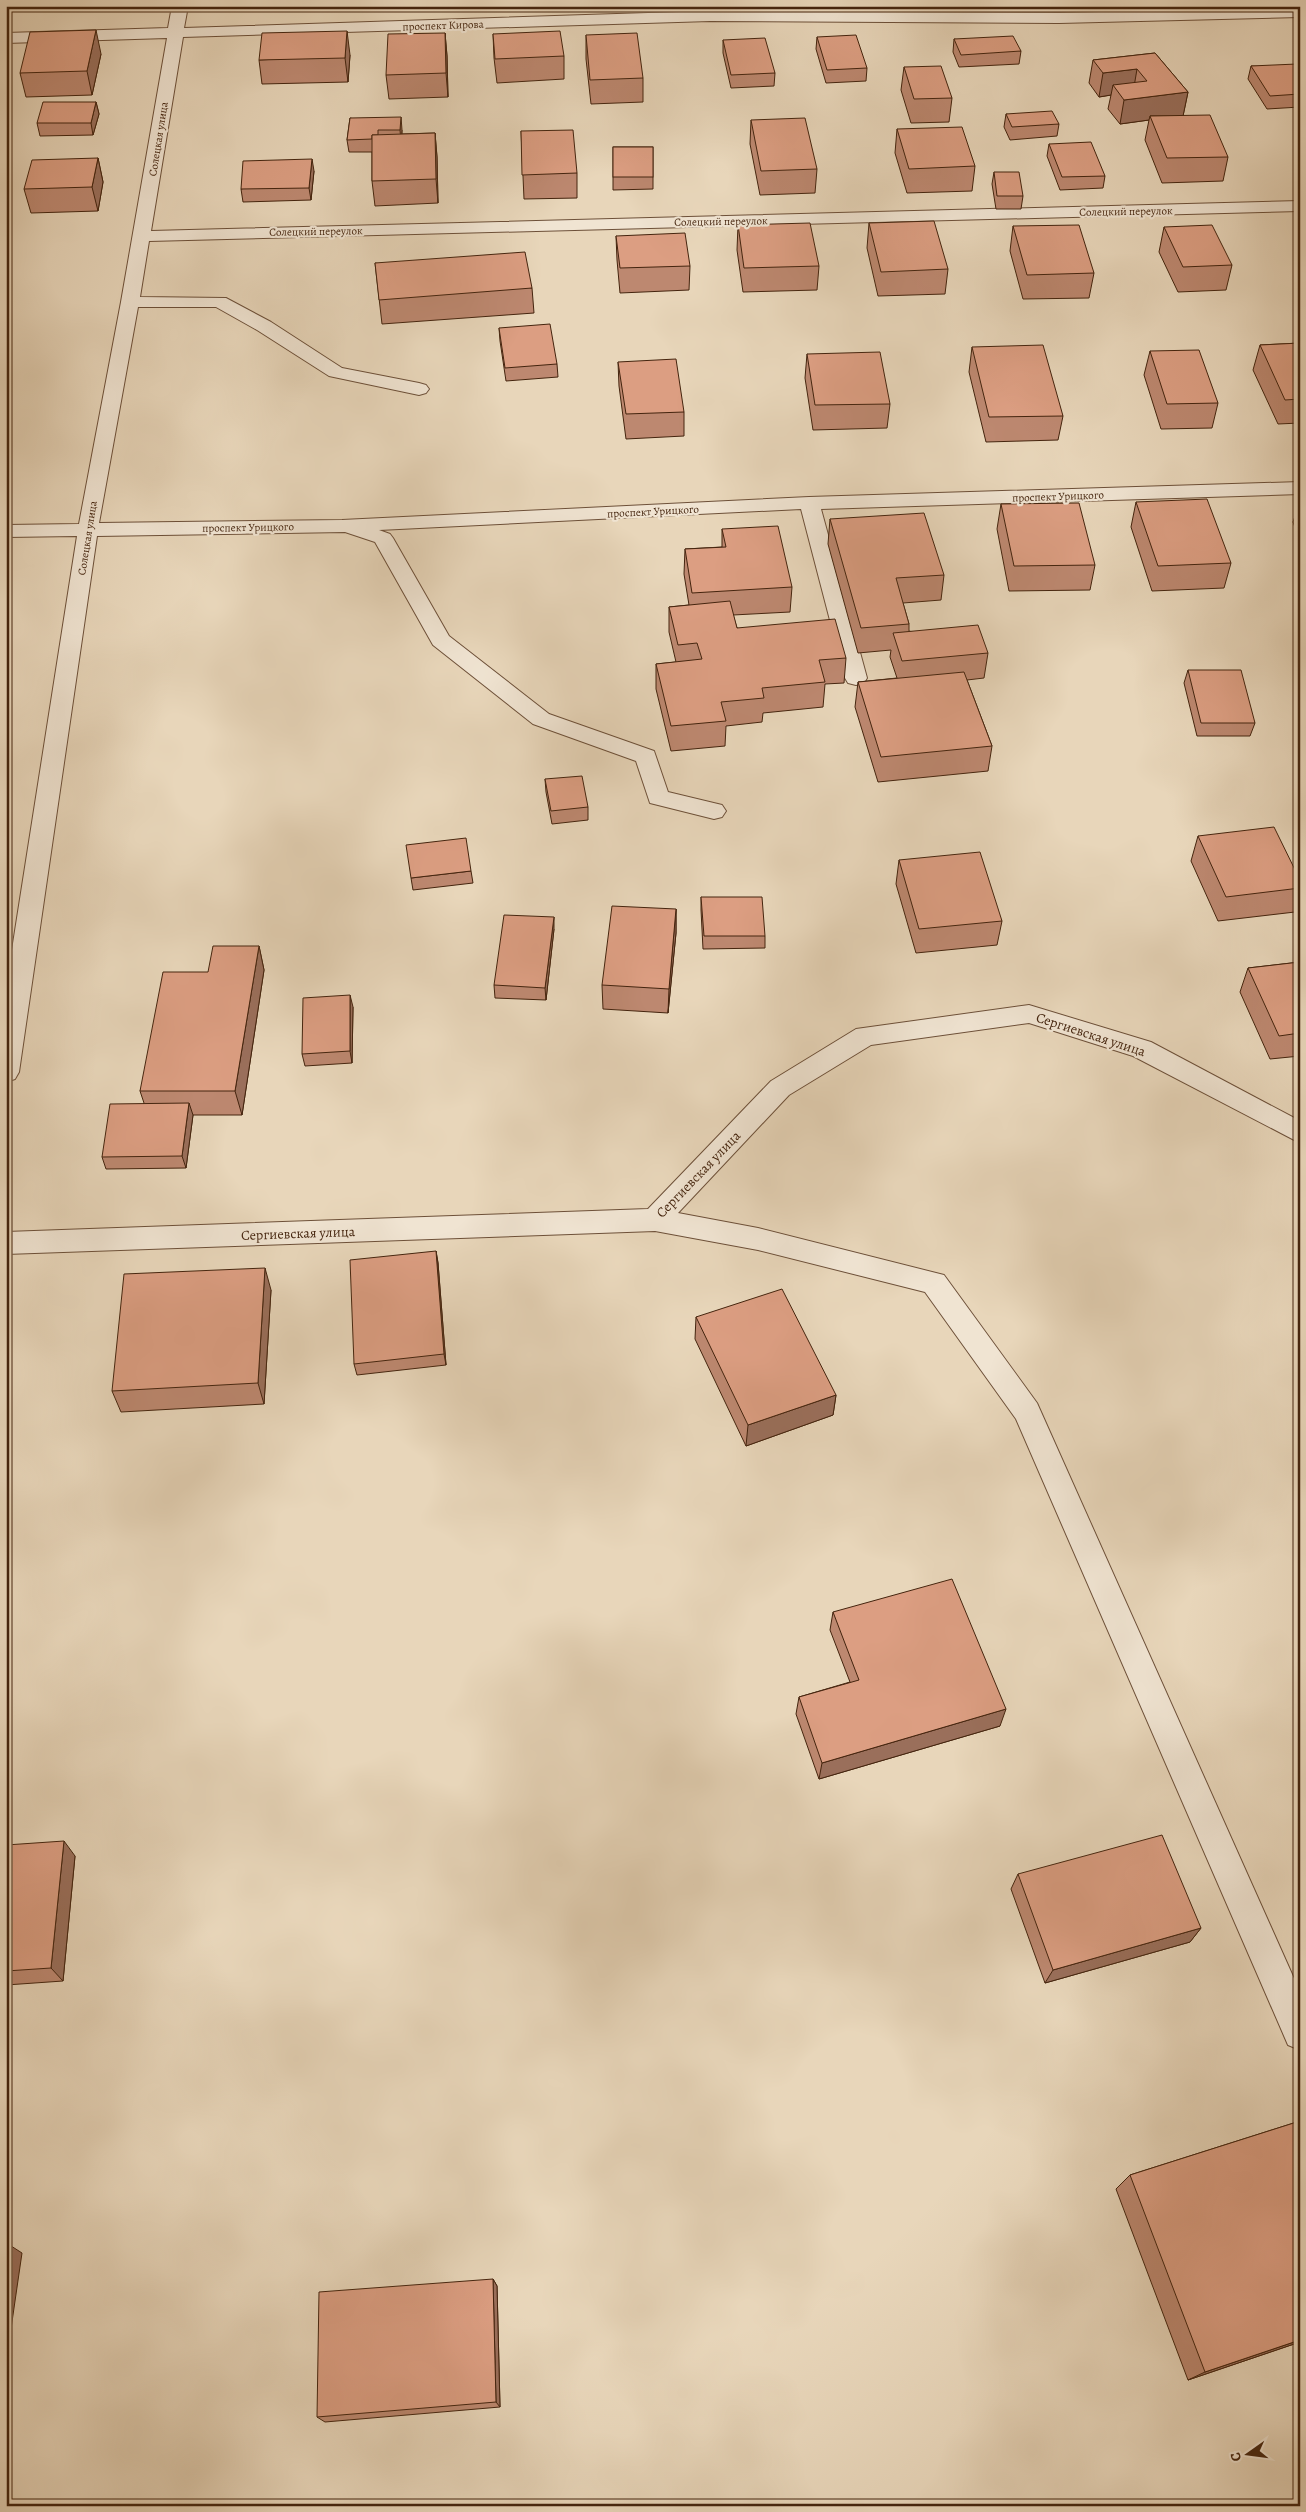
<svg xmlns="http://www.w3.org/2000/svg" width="1306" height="2512" viewBox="0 0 1306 2512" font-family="Alegreya,serif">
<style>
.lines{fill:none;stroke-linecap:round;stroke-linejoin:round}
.minor-casing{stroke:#6d5039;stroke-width:2}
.minor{fill:#f0e4d2;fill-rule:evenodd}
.wall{fill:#bd8870;stroke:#44240e}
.shaded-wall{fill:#9a6f5b;stroke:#44240e}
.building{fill:#dc9e82;stroke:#44240e}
.labels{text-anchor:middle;stroke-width:4.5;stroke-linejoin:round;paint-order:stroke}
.far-street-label{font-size:11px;fill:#44240e;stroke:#f0e4d2}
.street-label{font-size:14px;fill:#44240e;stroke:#f0e4d2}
</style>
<rect width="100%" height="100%" fill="#e8d6ba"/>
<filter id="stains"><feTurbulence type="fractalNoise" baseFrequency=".004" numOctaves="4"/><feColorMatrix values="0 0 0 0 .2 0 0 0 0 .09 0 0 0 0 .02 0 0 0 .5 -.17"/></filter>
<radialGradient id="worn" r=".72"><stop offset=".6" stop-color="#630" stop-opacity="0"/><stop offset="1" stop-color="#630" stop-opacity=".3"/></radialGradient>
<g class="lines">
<defs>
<g id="minor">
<polygon points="172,6 188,6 184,28 710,11 1059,13 1300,7 1300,17 1059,23 710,21 183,37 151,231 1300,201 1300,211 149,241 140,297 226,298 271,322 342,368 419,383 426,385 429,389 426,393 419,395 329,376 257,330 216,307 138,307 99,523 342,520 809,497 1300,482 1300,494 821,509 867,678 864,683 856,685 848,683 845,678 801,509 379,530 390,534 393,538 449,636 549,714 654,751 668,792 722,805 726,811 722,817 714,819 650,803 636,761 533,724 433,645 375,542 345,532 97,536 19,1072 15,1079 6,1082 6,988 77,536 6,537 6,525 79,524 121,302 167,38 6,43 6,33 168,28"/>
<polygon points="1029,1005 1151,1042 1300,1121 1300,1143 1133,1056 1029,1023 871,1045 789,1095 678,1213 758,1228 944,1275 1037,1403 1300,1992 1300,2050 1288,2045 1016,1419 925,1292 758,1250 655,1231 6,1254 6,1232 648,1209 771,1081 856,1029"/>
</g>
</defs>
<use href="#minor" class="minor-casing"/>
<use href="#minor" class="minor"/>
</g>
<g class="wall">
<polygon points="445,33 447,56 448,97 389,99 386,75"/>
<polygon points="493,34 564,56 564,79 497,83 494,58"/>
<polygon points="586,35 643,78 643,102 591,104 586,59"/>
<polygon points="817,37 867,68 866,81 826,83 816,49"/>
<polygon points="954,39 1021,51 1019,64 959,67 953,52"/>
<polygon points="723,40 775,73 774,86 731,88 723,53"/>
<polygon points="1155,53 1188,92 1183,116 1228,157 1223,181 1162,183 1145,140 1149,120 1120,124 1108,109 1111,95 1099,97 1089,83 1093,60"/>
<polygon points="101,54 92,95 26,97 20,73"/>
<polygon points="350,55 348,82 262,84 259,60"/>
<polygon points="1251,66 1300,68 1300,107 1267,109 1248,79"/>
<polygon points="904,67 952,98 949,122 911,123 901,90"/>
<polygon points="96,102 99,114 93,135 40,136 37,123"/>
<polygon points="1006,114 1059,124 1057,136 1010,140 1004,127"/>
<polygon points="350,118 402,130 402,134 435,133 437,157 438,203 375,206 372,181 372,152 349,152 347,140"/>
<polygon points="751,120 817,169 815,193 760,195 750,144"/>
<polygon points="897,129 975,166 972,191 907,193 895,153"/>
<polygon points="521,131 577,173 577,198 524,199"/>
<polygon points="1049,144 1105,176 1103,188 1060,190 1047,156"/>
<polygon points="613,147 653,147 653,189 613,190"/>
<polygon points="98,158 103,182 98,211 31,213 24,189"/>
<polygon points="314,171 311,200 243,202 241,189"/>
<polygon points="994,172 1023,196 1021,209 996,209 992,184"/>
<polygon points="869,223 948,269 945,294 878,296 867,248"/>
<polygon points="738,225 819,266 817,290 743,292 737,250"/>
<polygon points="1013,226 1094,273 1089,298 1023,299 1010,251"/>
<polygon points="1164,227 1232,265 1226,290 1178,292 1159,252"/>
<polygon points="616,236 690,266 689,290 620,293 617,260"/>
<polygon points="375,263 532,288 534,313 382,324"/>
<polygon points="499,328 557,364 558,377 506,381 500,341"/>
<polygon points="1300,343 1300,423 1278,424 1253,370 1260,345"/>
<polygon points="972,347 1063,416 1058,440 986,442 969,372"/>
<polygon points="1150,351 1218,403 1212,428 1161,429 1144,375"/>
<polygon points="807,354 890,404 887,428 813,430 805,378"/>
<polygon points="618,362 684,412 684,436 626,439 619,386"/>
<polygon points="1300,501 1300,542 1293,522"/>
<polygon points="1136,502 1231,563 1224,588 1152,591 1131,527"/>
<polygon points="1001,504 1095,565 1090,590 1009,591 997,529"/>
<polygon points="830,519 944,575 941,600 903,603 909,624 909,631 988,653 984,678 967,680 992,746 988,771 878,782 855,707 858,682 897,678 890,657 891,650 858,653 828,544"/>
<polygon points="722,529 792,587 790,612 733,615 737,628 846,658 844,683 825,684 823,707 763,713 762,722 726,726 725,746 671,751 656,689 656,664 676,662 669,632 669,607 689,605 684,574 685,549 722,547"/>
<polygon points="1188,670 1255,723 1250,736 1197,736 1184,683"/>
<polygon points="545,779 588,807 588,820 552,824 546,792"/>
<polygon points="1198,836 1300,880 1300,898 1295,912 1218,921 1191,861"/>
<polygon points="899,860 1002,921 997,945 916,953 896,884"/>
<polygon points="471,871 473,883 413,890 411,878"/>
<polygon points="701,897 765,936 765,948 703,949 701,910"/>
<polygon points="676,909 676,933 668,1013 603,1009 602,985"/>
<polygon points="554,929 546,1000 495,998 494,985"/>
<polygon points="259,946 264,970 242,1115 193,1115 186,1168 106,1169 102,1157 144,1103 140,1091 208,972"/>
<polygon points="1300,962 1300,1056 1270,1059 1240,992 1248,968"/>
<polygon points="353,1007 352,1063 305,1066 302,1054"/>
<polygon points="436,1251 438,1263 446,1365 357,1375 354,1364"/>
<polygon points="271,1290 264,1404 121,1412 112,1391"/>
<polygon points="696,1317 836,1395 833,1415 746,1446 695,1339"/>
<polygon points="833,1612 1000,1726 819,1779 796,1714 799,1697 850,1682 830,1630"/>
<polygon points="6,1845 75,1856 63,1981 6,1985"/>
<polygon points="1018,1874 1201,1928 1190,1942 1045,1983 1011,1889"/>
<polygon points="1300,2121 1300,2342 1188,2380 1116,2189 1130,2175"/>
<polygon points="493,2279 497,2286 500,2407 325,2422 317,2417"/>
</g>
<g class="shaded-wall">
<polygon points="96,30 101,54 92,95 87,71"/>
<polygon points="347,31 350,55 348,82 345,58"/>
<polygon points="445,33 447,56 448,97 446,73"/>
<polygon points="1137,69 1133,93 1113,85 1111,95 1099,97 1103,73"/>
<polygon points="1188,92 1183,116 1150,116 1149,120 1120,124 1124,100"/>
<polygon points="96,102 99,114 93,135 91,123"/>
<polygon points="401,117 402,130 401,142 400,130"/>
<polygon points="435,133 437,157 438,203 436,179"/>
<polygon points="98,158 103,182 98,211 92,187"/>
<polygon points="312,159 314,171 311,200 309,188"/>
<polygon points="676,909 676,933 668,1013 669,989"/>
<polygon points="554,917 554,929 546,1000 545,988"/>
<polygon points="259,946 264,970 242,1115 235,1091"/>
<polygon points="350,995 353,1007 352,1063 350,1051"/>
<polygon points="189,1103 193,1115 186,1168 182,1156"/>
<polygon points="436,1251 438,1263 446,1365 444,1354"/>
<polygon points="265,1268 271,1290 264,1404 258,1383"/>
<polygon points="836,1395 833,1415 746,1446 748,1425"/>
<polygon points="1006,1709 1000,1726 819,1779 822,1763"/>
<polygon points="64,1841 75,1856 63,1981 51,1968"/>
<polygon points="1201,1928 1190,1942 1045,1983 1053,1970"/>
<polygon points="8,2244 22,2253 6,2363 6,2256"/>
<polygon points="493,2279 497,2286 500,2407 496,2402"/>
<polygon points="1300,2340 1300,2342 1188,2380 1205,2372"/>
</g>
<g class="building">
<polygon points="96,30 87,71 20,73 30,32"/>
<polygon points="347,31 345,58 259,60 262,33"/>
<polygon points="560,31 564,56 495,59 493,34"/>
<polygon points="445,33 446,73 386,75 388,34"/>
<polygon points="637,33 643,78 590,80 586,35"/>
<polygon points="856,35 867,68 827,70 817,37"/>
<polygon points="1013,36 1021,51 961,55 954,39"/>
<polygon points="765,38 775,73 731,75 723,40"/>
<polygon points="1155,53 1188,92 1124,100 1113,85 1147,81 1137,69 1103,73 1093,60"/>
<polygon points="1297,64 1300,68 1300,94 1270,96 1251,66"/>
<polygon points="941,66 952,98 914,99 904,67"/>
<polygon points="43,102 96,102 91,123 37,123"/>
<polygon points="1052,111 1059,124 1012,127 1006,114"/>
<polygon points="1210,115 1228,157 1167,158 1150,116"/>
<polygon points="401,117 400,130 378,130 378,135 372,135 372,139 347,140 350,118"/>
<polygon points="805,118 817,169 761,171 751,120"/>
<polygon points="962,127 975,166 909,169 897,129"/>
<polygon points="573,130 577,173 522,175 521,131"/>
<polygon points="435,133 436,179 372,181 372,135"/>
<polygon points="1091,142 1105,176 1062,177 1049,144"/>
<rect x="613" y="147" width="40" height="30"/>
<polygon points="98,158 92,187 24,189 32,160"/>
<polygon points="312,159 309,188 241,189 243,161"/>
<polygon points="994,172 1019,172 1023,196 997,196"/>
<polygon points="934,221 948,269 881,272 869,223"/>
<polygon points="810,223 819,266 744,268 738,225"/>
<polygon points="1079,225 1094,273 1027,275 1013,226"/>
<polygon points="1212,225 1232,265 1183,267 1164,227"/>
<polygon points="685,233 690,266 620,268 616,236"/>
<polygon points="525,252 532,288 379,300 375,263"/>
<polygon points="550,324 557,364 505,368 499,328"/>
<polygon points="1300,343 1300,399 1285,400 1260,345"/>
<polygon points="1043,345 1063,416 989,417 972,347"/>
<polygon points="1199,350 1218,403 1167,404 1150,351"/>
<polygon points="880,352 890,404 815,405 807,354"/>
<polygon points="676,359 684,412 626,414 618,362"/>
<polygon points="1207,499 1231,563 1158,566 1136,502"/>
<polygon points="1079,503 1095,565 1014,566 1001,504"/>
<polygon points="924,513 944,575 896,578 909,624 861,628 830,519"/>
<polygon points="778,526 792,587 692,593 685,549 726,547 722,529"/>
<polygon points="730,601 737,628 835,619 846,658 819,660 825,682 762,688 764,698 721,702 726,721 671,726 656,664 702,659 697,643 678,645 669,607"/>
<polygon points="978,625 988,653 902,661 893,633"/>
<polygon points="1188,670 1241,670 1255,723 1201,723"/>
<polygon points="964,672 992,746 881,757 858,682"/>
<polygon points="582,776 588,807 551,811 545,779"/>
<polygon points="1274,827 1300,880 1300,888 1226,897 1198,836"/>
<polygon points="466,838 471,871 411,878 406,845"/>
<polygon points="980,852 1002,921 919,929 899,860"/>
<polygon points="701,897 762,897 765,936 704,936"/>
<polygon points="612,906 676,909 669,989 602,985"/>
<polygon points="504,915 554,917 545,988 494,985"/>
<polygon points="213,946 259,946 235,1091 140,1091 163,972 208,972"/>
<polygon points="1300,962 1300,1033 1279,1036 1248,968"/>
<polygon points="350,995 350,1051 302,1054 303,998"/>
<polygon points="189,1103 182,1156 102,1157 110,1104"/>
<polygon points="436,1251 444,1354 354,1364 350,1260"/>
<polygon points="265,1268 258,1383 112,1391 124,1274"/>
<polygon points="782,1289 836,1395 748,1425 696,1317"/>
<polygon points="952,1579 1006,1709 822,1763 799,1697 859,1680 833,1612"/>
<polygon points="1162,1835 1201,1928 1053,1970 1018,1874"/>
<polygon points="64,1841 51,1968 6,1971 6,1845"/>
<polygon points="1300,2121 1300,2340 1205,2372 1130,2175"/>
<polygon points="6,2244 8,2244 6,2256"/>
<polygon points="493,2279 496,2402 317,2417 319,2292"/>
</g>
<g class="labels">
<g class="far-street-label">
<text transform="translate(443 25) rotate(-2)" y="4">проспект Кирова</text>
<text transform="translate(158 139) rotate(-81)" y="4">Солецкая улица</text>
<text transform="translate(1126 211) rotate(-1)" y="4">Солецкий переулок</text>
<text transform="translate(721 221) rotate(-1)" y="4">Солецкий переулок</text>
<text transform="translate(316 231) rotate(-1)" y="4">Солецкий переулок</text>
<text transform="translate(1058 496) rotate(-2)" y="4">проспект Урицкого</text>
<text transform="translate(653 511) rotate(-3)" y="4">проспект Урицкого</text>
<text transform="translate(248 527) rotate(-1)" y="4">проспект Урицкого</text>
<text transform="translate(87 538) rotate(-81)" y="4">Солецкая улица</text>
</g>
<g class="street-label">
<text transform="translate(1091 1034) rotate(18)" y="5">Сергиевская улица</text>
<text transform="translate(698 1174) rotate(-46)" y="5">Сергиевская улица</text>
<text transform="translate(298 1233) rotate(-2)" y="5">Сергиевская улица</text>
</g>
</g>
<rect width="1306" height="2512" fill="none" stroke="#e8d6ba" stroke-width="25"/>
<rect x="8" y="8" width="1291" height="2497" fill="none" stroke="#44240e" stroke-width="2.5"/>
<rect x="12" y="12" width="1281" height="2487" fill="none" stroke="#44240e"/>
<g transform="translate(1248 2454) rotate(256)" stroke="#f0e4d2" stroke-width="4" paint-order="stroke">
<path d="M0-4L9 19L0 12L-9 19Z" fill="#44240e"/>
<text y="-8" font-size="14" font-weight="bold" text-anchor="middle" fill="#44240e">С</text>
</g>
<rect width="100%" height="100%" filter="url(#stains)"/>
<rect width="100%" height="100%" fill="url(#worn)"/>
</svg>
